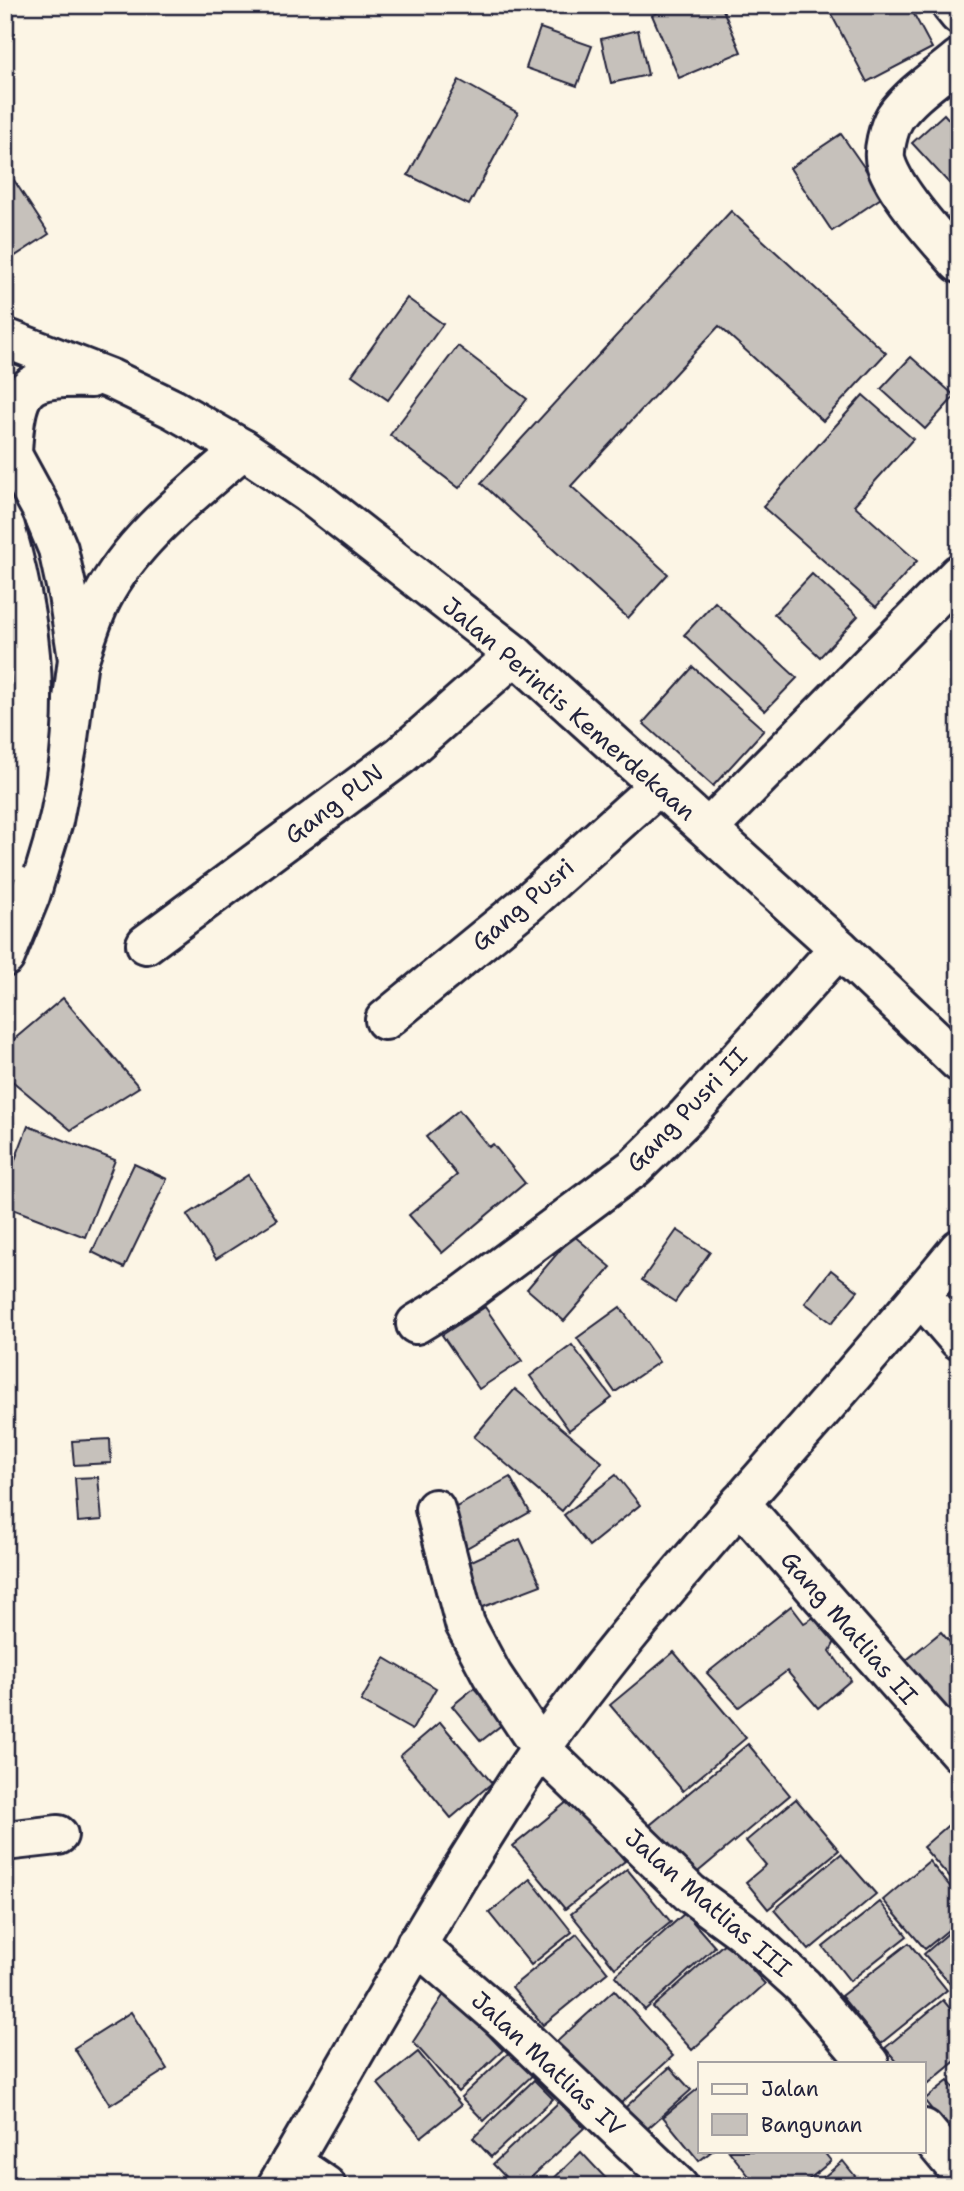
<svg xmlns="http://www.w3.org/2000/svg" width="964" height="2191" viewBox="0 0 964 2191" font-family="'Shantell Sans',sans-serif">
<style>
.building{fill:#c6c1bb;stroke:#22223b;stroke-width:2}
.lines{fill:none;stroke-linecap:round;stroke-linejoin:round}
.minor-casing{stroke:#22223b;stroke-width:44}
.major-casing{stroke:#22223b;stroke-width:44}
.minor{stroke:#fcf5e5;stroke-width:38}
.major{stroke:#fcf5e5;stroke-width:38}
.major-bridge-casing{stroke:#22223b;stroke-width:44;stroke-linecap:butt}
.major-bridge{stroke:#fcf5e5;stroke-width:38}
.labels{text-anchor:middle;stroke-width:5;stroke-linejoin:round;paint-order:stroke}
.street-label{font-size:24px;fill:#22223b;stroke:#fcf5e5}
</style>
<rect width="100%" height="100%" fill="#fcf5e5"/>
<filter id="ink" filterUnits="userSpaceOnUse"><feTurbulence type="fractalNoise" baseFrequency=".0143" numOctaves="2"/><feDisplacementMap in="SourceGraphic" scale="14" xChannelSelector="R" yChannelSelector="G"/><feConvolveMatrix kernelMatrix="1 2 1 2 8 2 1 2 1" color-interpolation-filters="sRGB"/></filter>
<g filter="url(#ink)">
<g class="building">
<polygon points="675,5 721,5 741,52 679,78 652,15"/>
<polygon points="843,5 909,5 932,48 867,82 830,12"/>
<polygon points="540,28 592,46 577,86 526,68"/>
<polygon points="638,30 648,75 611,83 601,39"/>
<polygon points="459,80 518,113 469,205 408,175"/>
<polygon points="944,114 959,131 959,194 912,143"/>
<polygon points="841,134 884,196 832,231 790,168"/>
<polygon points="10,174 49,234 9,260 5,254 5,178"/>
<polygon points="731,211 886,353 823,421 719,326 571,486 668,574 628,618 481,483"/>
<polygon points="407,298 443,324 388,400 352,375"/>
<polygon points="458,346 527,399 459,488 390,435"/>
<polygon points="911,357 955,396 925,429 881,389"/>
<polygon points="863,395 913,439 854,505 917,561 876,607 763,507"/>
<polygon points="812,574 858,616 820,657 774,614"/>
<polygon points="715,602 797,678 765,711 684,635"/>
<polygon points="693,667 764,730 713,786 643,723"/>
<polygon points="63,998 139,1087 71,1130 5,1075 5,1047"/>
<polygon points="459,1110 489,1147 493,1144 525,1183 442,1253 409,1215 457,1175 426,1137"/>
<polygon points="28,1126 115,1160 85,1237 5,1206 5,1186"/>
<polygon points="134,1164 167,1179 124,1268 92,1252"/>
<polygon points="248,1175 277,1220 216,1259 187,1215"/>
<polygon points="677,1230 710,1252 675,1302 642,1280"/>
<polygon points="573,1235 611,1267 564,1321 527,1289"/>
<polygon points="831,1270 858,1291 832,1323 805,1303"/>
<polygon points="485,1307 522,1361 479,1389 442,1335"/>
<polygon points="620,1307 659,1362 615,1392 577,1338"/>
<polygon points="572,1345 612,1398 569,1430 530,1376"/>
<polygon points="515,1389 602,1462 562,1511 474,1437"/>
<polygon points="110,1439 111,1463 74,1465 72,1441"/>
<polygon points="616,1475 640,1505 589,1546 564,1515"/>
<polygon points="98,1477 102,1520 78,1522 75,1478"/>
<polygon points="510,1477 530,1512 461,1551 444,1514"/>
<polygon points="520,1539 541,1585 475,1610 456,1568"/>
<polygon points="791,1606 804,1623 823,1612 839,1634 830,1651 851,1680 818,1708 787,1671 739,1707 707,1673"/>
<polygon points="941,1632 959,1653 959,1716 947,1726 898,1667"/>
<polygon points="674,1652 746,1738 683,1791 610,1705"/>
<polygon points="385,1658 436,1688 412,1730 361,1701"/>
<polygon points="474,1688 504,1723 481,1741 452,1706"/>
<polygon points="440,1722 492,1783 451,1818 400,1756"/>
<polygon points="748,1744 790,1795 693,1876 650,1825"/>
<polygon points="573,1797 625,1861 565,1909 513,1846"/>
<polygon points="796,1799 839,1850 768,1909 746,1882 766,1865 746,1841"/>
<polygon points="953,1821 959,1828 959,1888 923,1847"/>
<polygon points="841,1854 876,1894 809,1950 774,1910"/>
<polygon points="929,1861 959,1897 959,1921 925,1949 883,1900"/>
<polygon points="627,1869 671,1922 615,1968 571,1914"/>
<polygon points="530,1879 572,1932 531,1965 489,1913"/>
<polygon points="880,1902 907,1936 850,1981 823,1947"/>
<polygon points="685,1913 715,1947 645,2010 615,1976"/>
<polygon points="959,1924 959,1994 924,1954"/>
<polygon points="577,1934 608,1972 543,2025 512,1987"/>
<polygon points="727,1941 765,1984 692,2050 653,2007"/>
<polygon points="909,1943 947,1990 880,2044 841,1996"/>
<polygon points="614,1990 673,2056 610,2113 551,2047"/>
<polygon points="446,1991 503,2050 458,2092 413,2042"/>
<polygon points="943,2000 959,2019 959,2058 924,2087 924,2063 898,2063 885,2048"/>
<polygon points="131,2012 167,2069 110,2105 74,2048"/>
<polygon points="515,2047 537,2071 484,2121 461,2097"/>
<polygon points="418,2052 461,2105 421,2137 378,2084"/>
<polygon points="670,2067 691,2090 638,2137 618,2114"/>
<polygon points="534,2080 553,2099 491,2157 473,2138"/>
<polygon points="948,2081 959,2094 958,2142 924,2100"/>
<polygon points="700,2087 700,2151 712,2151 699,2161 663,2117"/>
<polygon points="559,2102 584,2128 522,2186 514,2186 493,2164"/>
<polygon points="729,2151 823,2151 831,2161 801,2186 757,2186"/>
<polygon points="581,2152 613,2186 546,2186"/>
<polygon points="843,2161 863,2186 813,2186"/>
</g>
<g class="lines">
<defs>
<g id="minor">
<polyline points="951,5 959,15"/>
<path d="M 959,59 C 938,77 911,94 895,117 C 889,127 882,152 886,163 C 895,192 938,239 959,263"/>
<polyline points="5,338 111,379 173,409 243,449 308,493 515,655 839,948 959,1062"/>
<path d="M 12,452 C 16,385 23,376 91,378"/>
<polyline points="708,829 959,574"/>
<polyline points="146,944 400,756 515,655"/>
<polyline points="385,1020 528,903 658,786"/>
<polyline points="921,1296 959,1340"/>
<polyline points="416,1324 462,1296 635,1167 687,1116 839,948"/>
<polyline points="740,1503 959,1752"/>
<polyline points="435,1509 465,1624 492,1675 541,1749 690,1893 742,1931 803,1986 869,2063"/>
<polyline points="5,1841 58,1835"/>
<polyline points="416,1944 507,2023 678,2186"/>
<polyline points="924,2129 959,2171"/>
<polyline points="291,2162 326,2186"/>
<path d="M 277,2186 C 338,2082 397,1976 460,1873 C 486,1832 511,1790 539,1751 C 667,1574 822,1418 959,1249"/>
</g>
<g id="major">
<polyline points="5,442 41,508 58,549 68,595 78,659 67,747 53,821 30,896 5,957"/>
<path d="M 79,659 C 86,639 92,617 102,598 C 133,538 193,493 243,449"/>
<polyline points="5,712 62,719"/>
</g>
</defs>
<use href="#minor" class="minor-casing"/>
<use href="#major" class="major-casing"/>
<use href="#minor" class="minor"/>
<use href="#major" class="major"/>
<defs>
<path id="major-bridge" d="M 5,527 C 39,645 43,744 5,862"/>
</defs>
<use href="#major-bridge" class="major-bridge-casing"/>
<use href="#major-bridge" class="major-bridge"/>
</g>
</g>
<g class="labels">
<g class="street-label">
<text transform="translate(569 709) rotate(41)" y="8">Jalan Perintis Kemerdekaan</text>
<text transform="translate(334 804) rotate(-37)" y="8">Gang PLN</text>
<text transform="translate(523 905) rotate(-41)" y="8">Gang Pusri</text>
<text transform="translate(687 1110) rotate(-46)" y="8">Gang Pusri II</text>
<text transform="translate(849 1628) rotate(49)" y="8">Gang Matlias II</text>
<text transform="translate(708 1903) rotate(41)" y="8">Jalan Matlias III</text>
<text transform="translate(548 2064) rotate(43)" y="8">Jalan Matlias IV</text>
</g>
</g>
<rect width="964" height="2191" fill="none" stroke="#fcf5e5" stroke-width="28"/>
<rect x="14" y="14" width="936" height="2163" fill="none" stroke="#22223b" stroke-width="2.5" filter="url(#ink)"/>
<rect x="698" y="2062" width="228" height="91" fill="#fcf5e5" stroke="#a5a1a1" stroke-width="2"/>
<rect x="712" y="2084" width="35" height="10" fill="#fcf5e5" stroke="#a5a1a1" stroke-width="2"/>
<text x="761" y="2096" font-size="21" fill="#22223b">Jalan</text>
<rect x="712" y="2114" width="35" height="21" fill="#c6c1bb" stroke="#a5a1a1" stroke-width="2"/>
<text x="761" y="2132" font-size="21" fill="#22223b">Bangunan</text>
</svg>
